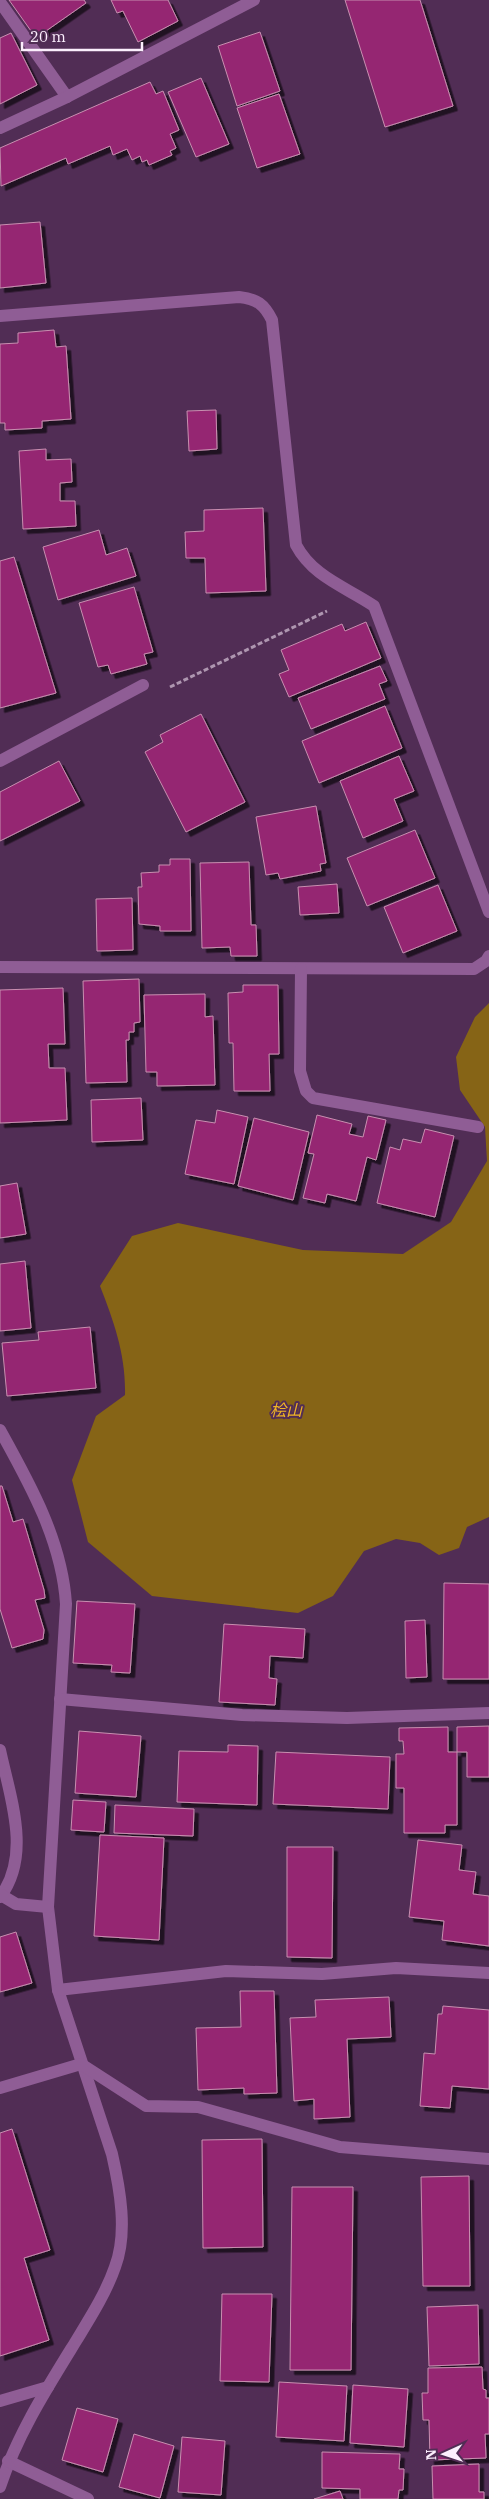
<svg xmlns="http://www.w3.org/2000/svg" width="489" height="2499" viewBox="0 0 489 2499" font-family="'IBM Plex Serif','Noto Sans JP',serif">
<style>
.forest{fill:#866416}
.building{fill:#952572;stroke:#c88fb0;filter:url(#shadow)}
.lines{fill:none;stroke-linecap:round;stroke-linejoin:round}
.path{stroke:#ae96b0;stroke-width:3;stroke-dasharray:5 2.5;stroke-linecap:butt}
.minor{stroke:#8f5d95;stroke-width:12}
.labels{text-anchor:middle;stroke-width:4;stroke-linejoin:round;paint-order:stroke}
.park-label{font-size:16px;font-style:italic;fill:#efb425;stroke:#512d55}
</style>
<defs>
<filter id="shadow"><feDropShadow dx="4.5" dy="4.5" stdDeviation="0" flood-color="#0009"/></filter>
</defs>
<rect width="100%" height="100%" fill="#512d55"/>
<path class="forest" d="M 489,1003 L 489,1517 L 467,1527 L 459,1548 L 439,1555 L 420,1543 L 396,1539 L 364,1551 L 333,1596 L 298,1613 L 152,1596 L 88,1542 L 72,1480 L 96,1416 L 125,1395 C 126,1355 114,1322 100,1286 L 132,1236 L 178,1223 L 303,1250 L 403,1254 L 451,1222 L 487,1161 L 485,1127 L 460,1090 L 456,1057 L 475,1017 Z"/>
<g class="building">
<polygon points="9,0 84,0 86,3 36,38"/>
<polygon points="111,0 168,0 178,21 138,42 123,11 117,13"/>
<polygon points="345,0 420,0 453,106 385,127"/>
<polygon points="260,32 280,91 237,106 218,46"/>
<polygon points="11,33 37,85 0,104 0,38"/>
<polygon points="201,78 229,144 196,157 168,92"/>
<polygon points="150,82 156,94 163,91 179,130 170,134 176,148 170,151 172,155 149,165 147,160 142,162 140,156 132,160 127,149 113,155 110,146 68,164 66,158 1,186 0,148"/>
<polygon points="279,94 300,154 257,168 237,108"/>
<polygon points="40,222 46,283 0,288 0,225"/>
<polygon points="54,330 56,347 66,346 71,419 42,421 42,428 5,430 5,423 0,423 0,344 18,343 18,333"/>
<polygon points="216,410 217,449 189,451 187,411"/>
<polygon points="46,449 46,460 71,459 72,482 60,483 60,501 75,501 76,526 23,529 19,451"/>
<polygon points="263,508 266,591 206,593 205,558 186,558 185,532 204,531 204,510"/>
<polygon points="99,530 106,555 127,548 136,576 58,600 43,547"/>
<polygon points="14,557 56,693 0,708 0,561"/>
<polygon points="134,587 153,652 144,654 147,664 111,674 108,665 98,667 79,603"/>
<polygon points="366,622 381,658 289,697 279,674 289,670 281,650 342,624 345,631"/>
<polygon points="380,666 387,681 379,684 385,699 311,729 298,698"/>
<polygon points="385,706 402,748 319,783 302,741"/>
<polygon points="201,714 245,802 186,832 145,752 163,742 160,735"/>
<polygon points="399,756 414,791 394,799 403,821 363,838 340,781"/>
<polygon points="59,761 80,801 0,841 0,792"/>
<polygon points="316,806 326,863 320,864 321,871 280,879 278,873 266,875 256,817"/>
<polygon points="415,830 435,878 367,906 347,858"/>
<polygon points="170,859 190,859 191,931 160,931 160,926 139,924 138,887 142,887 141,873 159,872 159,865 170,865"/>
<polygon points="249,862 251,925 256,925 257,956 231,956 230,947 202,948 200,863"/>
<polygon points="337,884 339,913 300,915 298,887"/>
<polygon points="438,885 457,931 403,953 384,907"/>
<polygon points="132,898 133,950 97,951 96,899"/>
<polygon points="139,979 140,1022 134,1023 134,1032 129,1032 129,1040 126,1040 127,1082 86,1083 83,981"/>
<polygon points="243,985 278,985 279,1054 269,1054 270,1091 234,1091 233,1043 229,1043 228,993 243,992"/>
<polygon points="63,988 65,1044 48,1044 49,1068 65,1068 67,1120 0,1123 0,990"/>
<polygon points="205,994 205,1017 213,1016 215,1085 157,1086 157,1072 146,1072 144,995"/>
<polygon points="141,1098 143,1140 92,1142 91,1100"/>
<polygon points="217,1110 248,1117 234,1184 185,1174 196,1120 215,1123"/>
<polygon points="317,1115 352,1124 349,1134 363,1137 368,1116 386,1120 376,1160 367,1157 356,1201 327,1194 325,1203 303,1198 314,1154 308,1153"/>
<polygon points="254,1118 309,1132 293,1200 238,1186"/>
<polygon points="425,1129 454,1136 435,1217 377,1203 390,1147 400,1150 403,1139 421,1143"/>
<polygon points="17,1183 26,1234 0,1238 0,1186"/>
<polygon points="25,1261 31,1328 0,1331 0,1264"/>
<polygon points="90,1327 96,1388 7,1396 2,1343 39,1340 38,1332"/>
<polygon points="0,1486 2,1486 13,1522 23,1519 44,1590 45,1598 35,1600 44,1630 43,1639 12,1648 0,1609"/>
<polygon points="444,1583 489,1584 489,1679 443,1679"/>
<polygon points="77,1601 135,1604 130,1673 111,1672 112,1665 73,1663"/>
<polygon points="425,1620 427,1677 406,1678 405,1621"/>
<polygon points="224,1624 305,1629 303,1658 270,1656 269,1678 277,1679 275,1705 219,1702"/>
<polygon points="489,1726 489,1777 467,1777 467,1752 457,1752 457,1727"/>
<polygon points="448,1727 448,1752 457,1752 457,1825 445,1825 445,1833 404,1833 404,1788 396,1788 396,1754 404,1754 403,1741 399,1741 399,1728"/>
<polygon points="79,1731 141,1736 136,1797 75,1793"/>
<polygon points="228,1745 258,1746 257,1805 177,1802 179,1751 228,1752"/>
<polygon points="276,1752 390,1757 388,1809 273,1804"/>
<polygon points="73,1800 106,1802 104,1832 71,1830"/>
<polygon points="115,1805 194,1809 193,1836 114,1833"/>
<polygon points="100,1835 164,1838 159,1940 94,1936"/>
<polygon points="418,1840 462,1845 459,1870 476,1872 473,1894 489,1896 489,1946 442,1940 444,1921 409,1917"/>
<polygon points="287,1847 333,1847 332,1958 287,1957"/>
<polygon points="16,1932 32,1983 0,1992 0,1937"/>
<polygon points="240,1991 274,1991 277,2093 244,2094 244,2088 198,2090 196,2028 241,2027"/>
<polygon points="389,1997 391,2037 347,2039 350,2117 314,2119 314,2099 294,2101 290,2018 316,2017 315,2000"/>
<polygon points="443,2006 489,2010 489,2089 452,2086 450,2108 420,2106 424,2053 435,2054 438,2014 442,2014"/>
<polygon points="12,2129 50,2250 24,2258 49,2340 0,2356 0,2133"/>
<polygon points="262,2139 263,2247 203,2248 202,2140"/>
<polygon points="469,2176 470,2286 423,2286 421,2177"/>
<polygon points="292,2187 353,2187 351,2370 290,2370"/>
<polygon points="222,2294 272,2294 269,2382 220,2381"/>
<polygon points="478,2305 479,2364 429,2366 427,2307"/>
<polygon points="482,2367 483,2389 486,2390 486,2398 489,2398 489,2434 485,2434 486,2458 430,2460 429,2420 423,2420 422,2393 428,2393 428,2368"/>
<polygon points="279,2382 347,2386 344,2441 276,2437"/>
<polygon points="353,2385 408,2389 404,2447 350,2443"/>
<polygon points="77,2408 118,2419 103,2472 62,2460"/>
<polygon points="134,2434 174,2446 160,2498 119,2487"/>
<polygon points="182,2437 225,2441 221,2495 178,2492"/>
<polygon points="322,2452 400,2454 399,2469 404,2469 403,2490 399,2490 398,2499 360,2499 360,2489 322,2488"/>
<polygon points="479,2464 479,2492 484,2492 484,2499 433,2499 432,2466"/>
<polygon points="340,2491 343,2499 314,2499"/>
</g>
<g class="lines">
<polyline class="path" points="170,687 327,611"/>
<g class="minor">
<polyline points="0,2 67,97"/>
<polyline points="0,128 67,97 254,0"/>
<path d="M 0,316 L 239,297 C 257,299 264,304 272,320 L 296,545 C 313,577 346,587 374,606 L 489,912"/>
<polyline points="0,761 143,685"/>
<polyline points="0,967 474,969 486,961 489,956"/>
<polyline points="301,969 300,1071 306,1091 313,1098 478,1127"/>
<path d="M 0,1430 C 30,1484 62,1541 66,1604 L 48,1907 L 58,1990 L 112,2154 C 120,2189 128,2233 115,2267 C 106,2293 90,2318 76,2341 C 47,2388 17,2435 0,2487"/>
<polyline points="60,1699 242,1715 347,1718 489,1713"/>
<path d="M 0,1750 C 10,1797 32,1855 0,1897"/>
<polyline points="1,1895 16,1904 48,1907"/>
<polyline points="58,1990 226,1971 322,1974 396,1968 489,1973"/>
<polyline points="0,2088 81,2064 146,2106 198,2107 340,2147 489,2159"/>
<polyline points="0,2401 48,2387"/>
<polyline points="8,2461 88,2499"/>
</g>
</g>
<g class="labels">
<g class="park-label">
<text x="286" y="1416">桧山</text>
</g>
</g>
<g transform="translate(444 2454) rotate(267)" stroke="#512d55" stroke-width="4" paint-order="stroke">
<path d="M0-4L9 19L0 12L-9 19Z" fill="#fceffd"/>
<text y="-8" font-size="14" font-weight="bold" text-anchor="middle" fill="#fceffd">N</text>
</g>
<path d="M22 42v8h120v-8" fill="none" stroke="#fceffd" stroke-width="2.5"/>
<text x="30" y="42" font-size="15" fill="#fceffd" stroke="#512d55" stroke-width="4" paint-order="stroke">20 m</text>
</svg>
